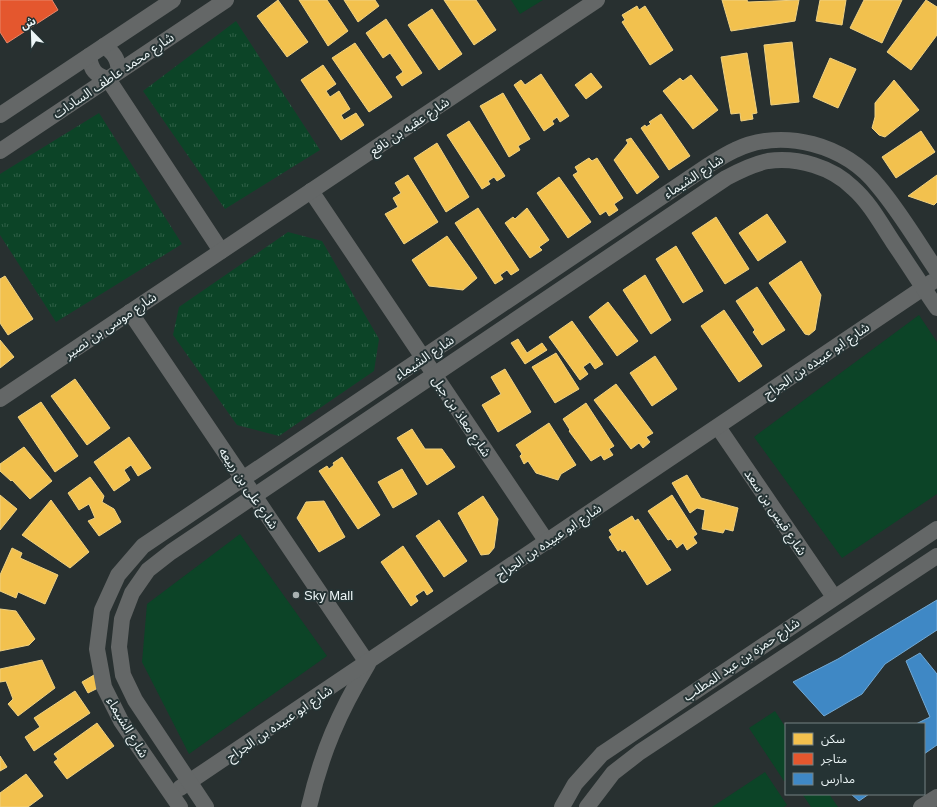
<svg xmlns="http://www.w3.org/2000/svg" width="937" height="807" viewBox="0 0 937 807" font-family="Helvetica,'Noto Sans Arabic',sans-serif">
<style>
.green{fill:#0c4427}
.park{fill:url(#park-tufts)}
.homes{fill:#f2c14e;stroke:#f0d181}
.shops{fill:#e4572e;stroke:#e7876a}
.schools{fill:#3f88c5;stroke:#73a9d4}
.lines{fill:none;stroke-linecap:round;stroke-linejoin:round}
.minor{stroke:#646767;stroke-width:16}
.poi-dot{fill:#a8b1b1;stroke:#253334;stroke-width:1.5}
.labels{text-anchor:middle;stroke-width:4;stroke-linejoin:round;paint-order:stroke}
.street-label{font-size:13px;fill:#edf6f7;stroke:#253334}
.poi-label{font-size:13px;fill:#edf6f7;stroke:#253334;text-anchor:start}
</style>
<defs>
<pattern id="park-tufts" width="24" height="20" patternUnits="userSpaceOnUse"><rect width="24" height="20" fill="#0c4427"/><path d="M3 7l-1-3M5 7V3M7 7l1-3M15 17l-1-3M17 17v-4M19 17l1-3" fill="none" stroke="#306047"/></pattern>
</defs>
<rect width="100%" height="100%" fill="#283030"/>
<g class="green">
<polygon points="511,0 543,0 520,14"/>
<polygon points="919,315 937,342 937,494 842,558 754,437"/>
<polygon points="240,534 327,656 189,754 142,662 147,604"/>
<polygon points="775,711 786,728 786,780 784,781 749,728"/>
<polygon points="765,772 787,805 784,807 712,807"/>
<polygon points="805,794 829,794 838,807 811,807 803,795"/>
</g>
<g class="park">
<polygon points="236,21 320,150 225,209 143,91"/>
<polygon points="99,113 182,244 56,322 0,235 0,174"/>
<polygon points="288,232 322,241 379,339 374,371 279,436 237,425 173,335 179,307"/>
</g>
<g class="homes">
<polygon points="278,0 308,42 287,57 257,16"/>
<polygon points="299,0 327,0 348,31 328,46"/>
<polygon points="344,0 375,0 379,6 358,22"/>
<polygon points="444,0 476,0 496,30 474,45"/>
<polygon points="722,0 747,0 748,2 799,0 795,21 731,31"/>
<polygon points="820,0 846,0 842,25 816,21"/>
<polygon points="864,0 902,0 882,43 850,28"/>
<polygon points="926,0 937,7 937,35 911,70 887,52"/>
<polygon points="637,6 639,10 645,6 673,50 650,65 622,22 625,20 622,15"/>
<polygon points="432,9 462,54 439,70 408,25"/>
<polygon points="386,19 422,73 402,86 396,77 403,72 390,53 383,58 366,33"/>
<polygon points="792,42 799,102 771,105 764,45"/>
<polygon points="355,43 392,97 369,112 332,58"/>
<polygon points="747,53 757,113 752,114 753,119 741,121 740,113 731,114 721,57"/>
<polygon points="830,58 856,69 838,108 813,97"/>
<polygon points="323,65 336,84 326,91 330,97 339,91 350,109 341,115 344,120 356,113 364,125 341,140 301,80"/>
<polygon points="591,73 602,87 586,99 575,85"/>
<polygon points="541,74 569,116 560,122 557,117 552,121 554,124 544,131 514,85 521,80 525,85"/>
<polygon points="691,75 718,110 693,129 663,91 680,78 683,81"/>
<polygon points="894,80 919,110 885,137 879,135 872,128 875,117 875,103"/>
<polygon points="503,93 530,139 518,146 520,150 509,157 480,106"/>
<polygon points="661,114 690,156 669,170 641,128 645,125 646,127 651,124 649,122"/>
<polygon points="469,121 505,176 497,181 494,177 488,181 490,184 482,189 447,135"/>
<polygon points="921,131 935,152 896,178 882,157"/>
<polygon points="631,138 659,177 637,194 614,160 628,143 626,140"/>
<polygon points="437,143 469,197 446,212 414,158"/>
<polygon points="589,158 592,161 597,158 623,198 614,204 618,210 609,216 606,211 600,215 573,175 578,172 575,167"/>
<polygon points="408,175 438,222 404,244 385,214 398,207 393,198 401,193 395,183"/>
<polygon points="937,175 937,202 934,205 908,196"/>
<polygon points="559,177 591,222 568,238 537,193"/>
<polygon points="478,208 519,270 511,275 507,270 500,275 503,279 495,284 455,223"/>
<polygon points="527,208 549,240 539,247 542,250 530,258 505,223 513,217 515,219"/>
<polygon points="767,214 786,242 758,261 739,233"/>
<polygon points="716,217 749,269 725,284 692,233"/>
<polygon points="447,236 477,278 463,290 429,286 412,260"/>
<polygon points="676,246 703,291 683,303 656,259"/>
<polygon points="801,261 821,295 815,330 809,335 805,334 769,283"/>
<polygon points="645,275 671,320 651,334 623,290"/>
<polygon points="5,276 33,319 8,335 0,323 0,279"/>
<polygon points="757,287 785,330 762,345 753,332 755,330 736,301"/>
<polygon points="608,302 638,341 617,356 589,317"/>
<polygon points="724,310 762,366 739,382 701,326"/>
<polygon points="572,321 603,364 595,369 590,362 583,367 588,374 580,380 549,337"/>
<polygon points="518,339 527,353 542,343 547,350 525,364 511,343"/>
<polygon points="0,340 14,357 0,368"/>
<polygon points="556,353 579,389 555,403 532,367"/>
<polygon points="655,356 677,389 652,406 630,373"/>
<polygon points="505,369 531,412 498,432 482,405 501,394 491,377"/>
<polygon points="75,379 110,428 87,445 51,396"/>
<polygon points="616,384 653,433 646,437 650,442 643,448 639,443 631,449 594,400"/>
<polygon points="41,402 78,456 55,472 18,417"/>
<polygon points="586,403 614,446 609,449 613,455 604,460 601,455 591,461 569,431 570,430 563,419"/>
<polygon points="549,423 576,465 561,474 558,480 536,473 528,461 524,464 520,456 522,454 516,445"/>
<polygon points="412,429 425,449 442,449 455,467 427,485 397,438"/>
<polygon points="129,437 151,468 138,476 131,465 124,470 130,480 114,491 94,462"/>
<polygon points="24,447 52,481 30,499 12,480 11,481 0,471 0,464"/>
<polygon points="342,457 380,515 358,529 319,471 327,466 329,469 334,465 333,463"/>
<polygon points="402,469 417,494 393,508 378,482"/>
<polygon points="687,475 701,498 738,508 733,531 725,529 723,533 702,529 705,510 697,508 690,513 672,483"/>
<polygon points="90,477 104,496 102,502 114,509 121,522 99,536 88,521 95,518 89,504 79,510 68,493"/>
<polygon points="0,495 17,509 0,530"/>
<polygon points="672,495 697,534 693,537 697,543 687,550 683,543 677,548 671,539 668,540 648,511"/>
<polygon points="483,496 498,519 494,548 489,554 481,555 458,513"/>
<polygon points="51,500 89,552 70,568 22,535"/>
<polygon points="324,501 345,537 319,552 297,518 306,502"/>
<polygon points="632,516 635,521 638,519 671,570 647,585 625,550 622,552 621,549 618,551 609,537 612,535 609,530"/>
<polygon points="439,520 467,561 444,577 416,536"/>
<polygon points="403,546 433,591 427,595 424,590 415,596 418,601 411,606 381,562"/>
<polygon points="12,548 22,553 20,558 58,575 45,604 18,592 16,598 0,591 0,575"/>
<polygon points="0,609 16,611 35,639 29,645 0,651"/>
<polygon points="42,660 55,688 18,716 8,704 13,699 6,681 0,682 0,669"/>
<polygon points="94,675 100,687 88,693 82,682"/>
<polygon points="75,691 90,713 34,751 25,737 40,727 34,718"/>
<polygon points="97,723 114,746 67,779 54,762 58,759 54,754"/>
<polygon points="0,756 7,767 0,771"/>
<polygon points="26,774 43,796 28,807 0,807 0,793"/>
</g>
<polygon class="shops" points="0,0 52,0 58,10 7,43 0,32"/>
<g class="schools">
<polygon points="937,600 937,630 885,664 862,694 824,716 793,682 838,659"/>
<polygon points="920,653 937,674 937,745 924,754 924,724 916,724 930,717 906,661"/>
<polygon points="851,794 869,794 859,801"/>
</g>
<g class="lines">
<g class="minor">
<path d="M 104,46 C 114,53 118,59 119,71"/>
<path d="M 89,56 C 91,70 95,75 108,79 L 221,251"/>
<polyline points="0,115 173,0"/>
<polyline points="0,151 226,0"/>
<polyline points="311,191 547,542"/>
<path d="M 130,312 L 368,664 C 339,713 322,751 309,807"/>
<polyline points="0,399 597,0"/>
<polyline points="718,427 834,597"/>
<polyline points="180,788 932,282"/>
<path d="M 180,807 L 121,721 L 104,687 L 97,649 L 102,610 L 118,575 L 143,546 L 709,165 C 717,160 726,154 735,150 C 783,127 846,145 878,186 C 900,212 918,243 937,271"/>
<path d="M 206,807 L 135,700 L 123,675 L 119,647 L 122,619 L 132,593 L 148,570 L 171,552 L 726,178 C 739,171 753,164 768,161 C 798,157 832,167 853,188 C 870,203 881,224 893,242 C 908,264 922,286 937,308"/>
<polyline points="562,807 575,784 602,754 937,529"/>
<polyline points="587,807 613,773 640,752 937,556"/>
<polyline points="921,807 937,797"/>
</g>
</g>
<circle class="poi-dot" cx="296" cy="595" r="4"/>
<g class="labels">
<g class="street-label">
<text transform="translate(113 75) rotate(-34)" y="5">شارع محمد عاطف السادات</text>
<text transform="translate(409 126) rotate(-34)" y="5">شارع عقبه بن نافع</text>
<text transform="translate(693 176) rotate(-33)" y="5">شارع الشيماء</text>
<text transform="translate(110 325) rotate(-34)" y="5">شارع موسى بن نصير</text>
<text transform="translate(424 357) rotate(-34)" y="5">شارع الشيماء</text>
<text transform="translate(816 360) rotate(-34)" y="5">شارع ابو عبيده بن الجراح</text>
<text transform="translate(462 416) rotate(56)" y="5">شارع معاذ بن جبل</text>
<text transform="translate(249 488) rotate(56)" y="5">شارع على بن ربيعه</text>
<text transform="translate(776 512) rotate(56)" y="5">شارع قيس بن سعد</text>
<text transform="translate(548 541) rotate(-34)" y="5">شارع ابو عبيده بن الجراح</text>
<text transform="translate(741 659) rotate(-34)" y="5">شارع حمزه بن عبد المطلب</text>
<text transform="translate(279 723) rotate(-34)" y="5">شارع ابو عبيده بن الجراح</text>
<text transform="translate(128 727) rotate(59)" y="5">شارع الشيماء</text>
</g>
<g class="poi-label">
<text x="304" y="600">Sky Mall</text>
</g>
</g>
<rect x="785" y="723" width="140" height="72" fill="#253334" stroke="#758182"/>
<rect x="793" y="733" width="20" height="12" fill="#f2c14e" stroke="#758182"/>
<text x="821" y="743" font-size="12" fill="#edf6f7">سكن</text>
<rect x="793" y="753" width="20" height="12" fill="#e4572e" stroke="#758182"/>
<text x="821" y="763" font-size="12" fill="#edf6f7">متاجر</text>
<rect x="793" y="773" width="20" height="12" fill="#3f88c5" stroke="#758182"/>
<text x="821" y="783" font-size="12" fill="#edf6f7">مدارس</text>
<g transform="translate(32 32) rotate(337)" stroke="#253334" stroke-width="3" paint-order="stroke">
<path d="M0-3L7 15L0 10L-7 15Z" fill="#edf6f7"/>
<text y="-6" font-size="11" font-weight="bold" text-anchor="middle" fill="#edf6f7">ش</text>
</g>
</svg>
